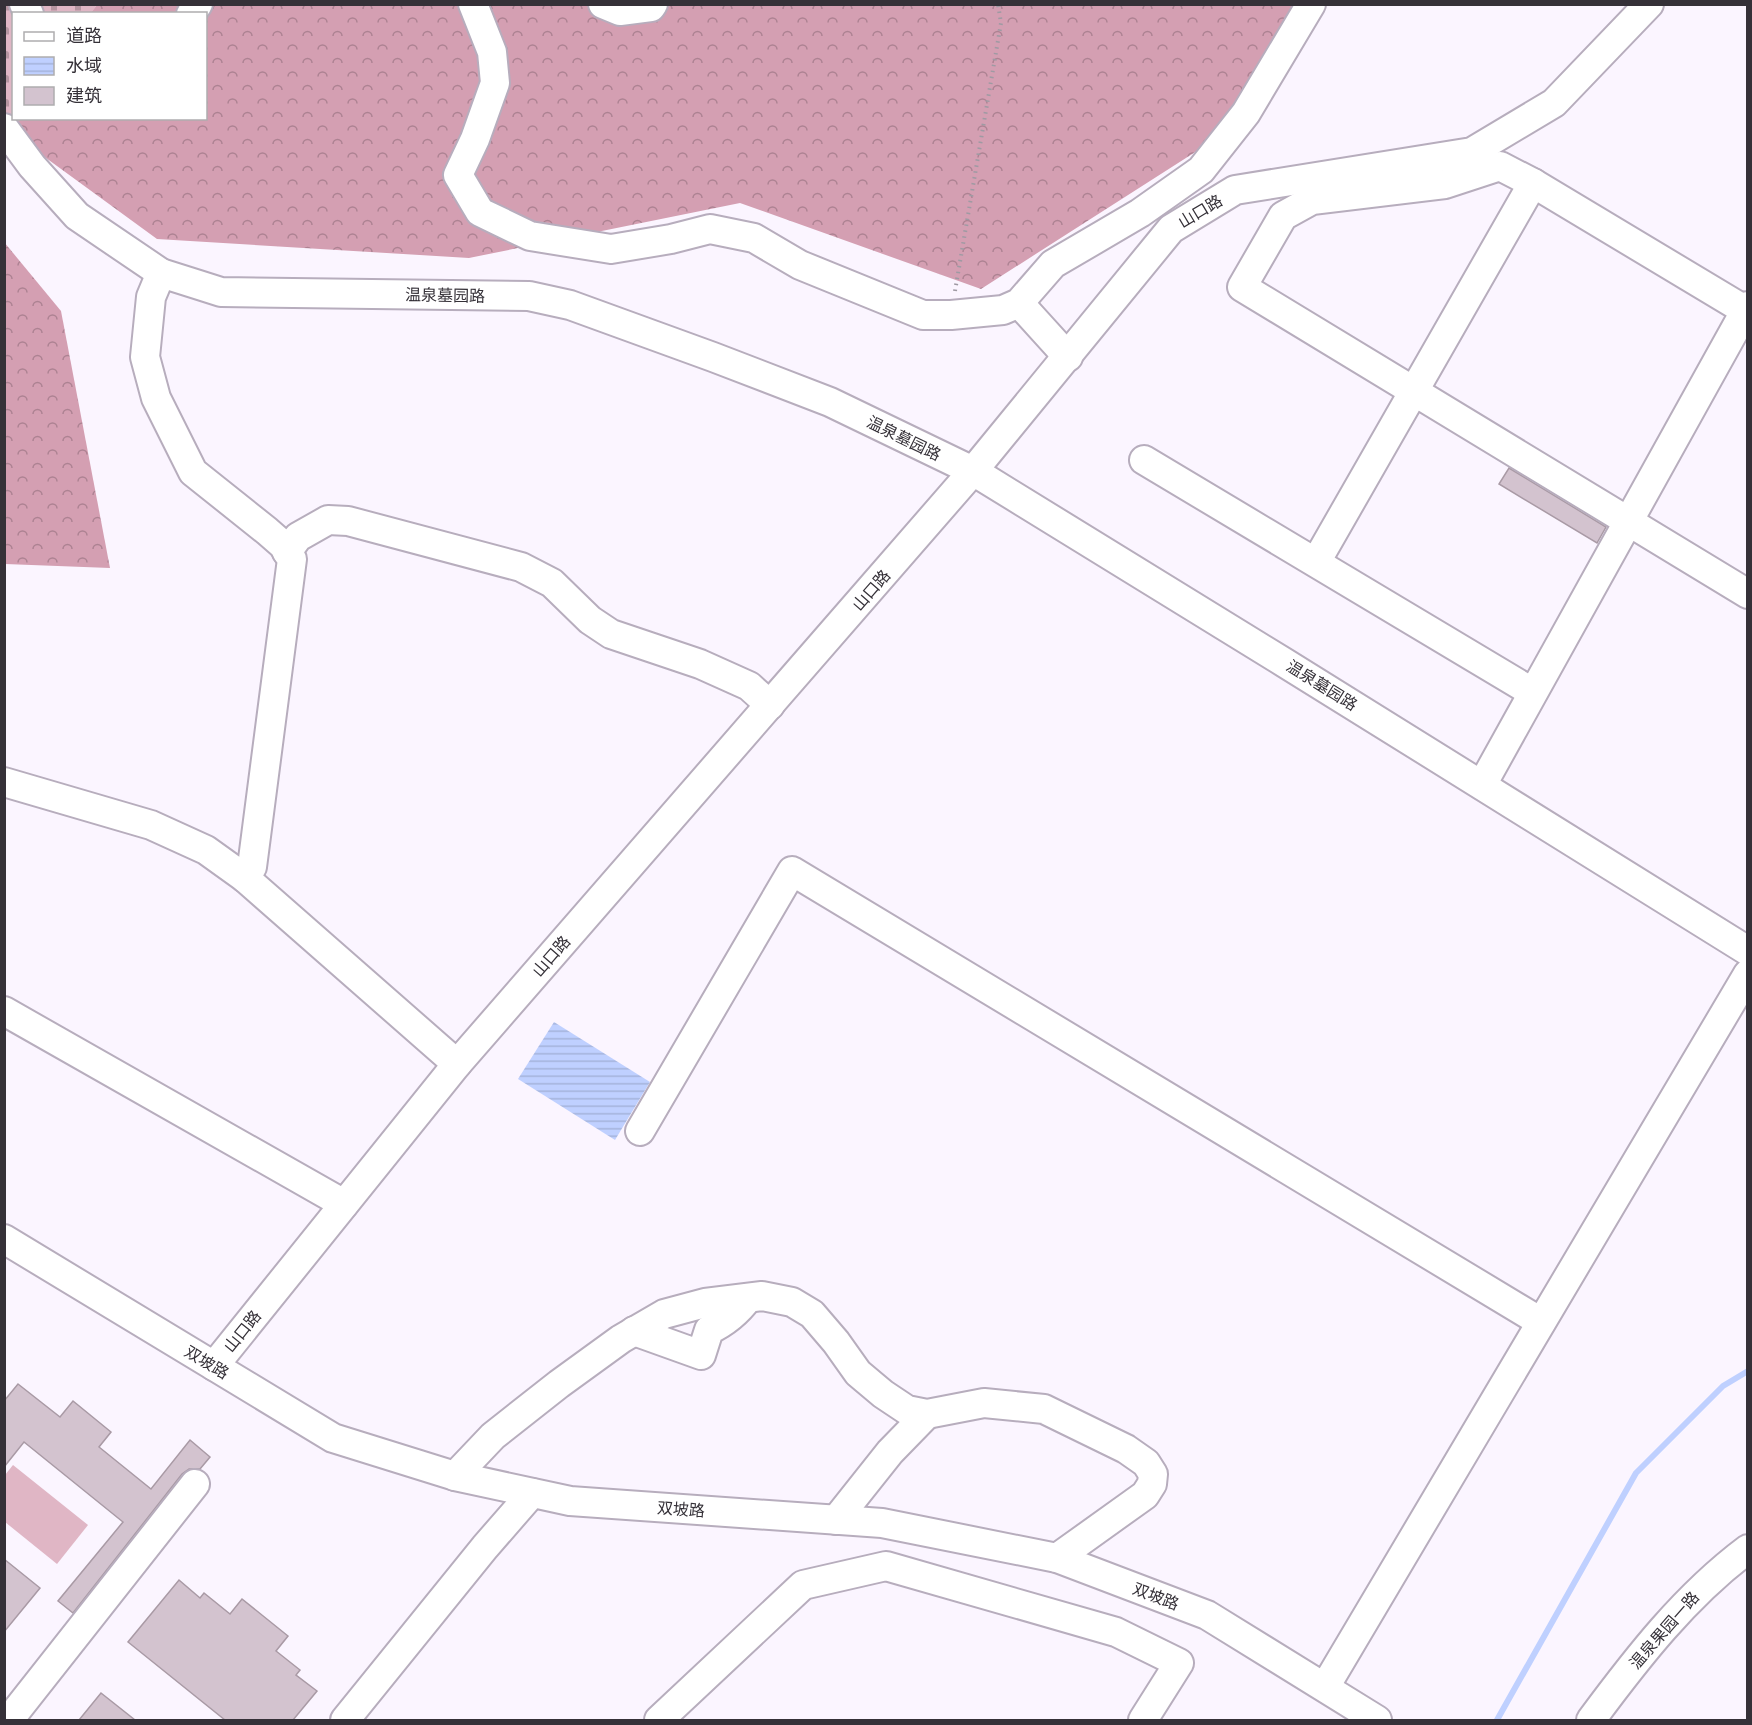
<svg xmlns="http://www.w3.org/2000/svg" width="1752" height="1725" viewBox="0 0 1752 1725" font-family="Commissioner,'Noto Sans SC',sans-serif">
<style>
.forest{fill:url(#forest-crowns)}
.cemetery{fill:url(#cemetery-stones)}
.garden{fill:#e0b6c5}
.water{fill:url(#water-rules)}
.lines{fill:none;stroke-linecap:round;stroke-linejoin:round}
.stream{stroke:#bfd0ff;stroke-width:6}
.building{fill:#d3c3cf;stroke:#a99aa5;stroke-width:1.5}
.minor-casing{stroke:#b7adbd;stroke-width:32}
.path{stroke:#9f9aa3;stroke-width:4;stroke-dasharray:1.5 4.5;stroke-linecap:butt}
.minor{stroke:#fff;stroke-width:28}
.labels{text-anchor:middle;stroke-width:4.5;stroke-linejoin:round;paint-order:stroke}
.street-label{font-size:16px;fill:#353138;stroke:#fff}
</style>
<defs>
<pattern id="forest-crowns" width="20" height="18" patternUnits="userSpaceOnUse" patternTransform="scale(1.5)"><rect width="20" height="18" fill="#d49fb2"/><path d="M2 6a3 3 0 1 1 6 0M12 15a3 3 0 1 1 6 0" fill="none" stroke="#ad8292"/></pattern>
<pattern id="cemetery-stones" width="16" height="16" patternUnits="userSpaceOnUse" patternTransform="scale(1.5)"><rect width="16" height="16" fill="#e0b6c5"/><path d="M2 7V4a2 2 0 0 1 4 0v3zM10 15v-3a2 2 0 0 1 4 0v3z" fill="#b695a1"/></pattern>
<pattern id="water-rules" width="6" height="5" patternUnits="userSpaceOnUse" patternTransform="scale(1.5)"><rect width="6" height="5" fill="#bfd0ff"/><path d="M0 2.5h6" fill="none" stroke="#a5b3db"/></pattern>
</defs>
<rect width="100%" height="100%" fill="#fbf5ff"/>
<g class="forest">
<polygon points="97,5 1295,5 1211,142 981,289 740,203 469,258 157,239 9,131 17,119 206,118 206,14 90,13"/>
<polygon points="4,242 61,311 110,568 5,564"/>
</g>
<polygon class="cemetery" points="5,5 97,5 91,13 14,14 14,118 21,119 5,134"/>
<polygon class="garden" points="13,1465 88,1525 57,1564 5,1522 5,1475"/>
<polygon class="water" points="554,1022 650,1082 615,1140 518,1079"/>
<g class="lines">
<polyline class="stream" points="1497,1720 1636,1473 1723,1386 1748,1371"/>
</g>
<g class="building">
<polygon points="1509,468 1606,527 1597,543 1499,484"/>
<polygon points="18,1384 60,1417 73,1401 111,1432 99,1447 151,1489 190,1440 210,1457 200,1469 189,1469 182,1474 73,1613 58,1601 123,1522 24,1442 4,1467 4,1401"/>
<polygon points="4,1559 40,1588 4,1632"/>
<polygon points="179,1580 200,1598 204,1593 230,1614 242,1599 288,1636 276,1651 300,1670 296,1675 317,1691 293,1720 225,1720 128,1642"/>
<polygon points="101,1693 135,1720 79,1720"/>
</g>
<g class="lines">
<defs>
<g id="minor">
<polyline points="24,4 29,14"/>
<polyline points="473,4 492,52 495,83 475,139 458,175 480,212 530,236 611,249 671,239 710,229 754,238 800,265 923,315 951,315 1003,310 1019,303 1053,264 1140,213 1201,170 1246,113 1311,4"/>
<polyline points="603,4 620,11 651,7 653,4"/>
<polyline points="191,14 198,4"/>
<polyline points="4,128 32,166 77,216 161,273 199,285 221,292 529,296 570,305 713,357 830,402 973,471 1285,663 1748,951"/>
<polyline points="161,273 151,297 145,357 156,398 193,472 267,531 283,545 292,559 252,867 245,878"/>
<polyline points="1019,303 1068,357"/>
<polyline points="1748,312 1533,183 1500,166 1445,184 1312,200 1283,216 1242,287 1748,594"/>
<polyline points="1144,460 1532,692"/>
<polyline points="287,552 298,537 328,520 348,521 521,567 552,583 590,620 611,634 700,664 749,686 770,705"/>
<polyline points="1316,562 1533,183"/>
<polyline points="4,782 151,825 206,850 245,878 457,1064"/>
<polyline points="1482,785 1748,306"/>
<polyline points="4,1011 344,1204"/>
<polyline points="640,1131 792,871 1541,1322"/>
<polyline points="4,1239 333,1438 455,1476 570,1501 882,1523 1057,1558 1207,1615 1377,1720"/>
<path d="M 634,1331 L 701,1355 L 709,1330 C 726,1322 737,1313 748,1298"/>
<polyline points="214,1366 457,1064 973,471 1171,229 1235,190 1472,152 1554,103 1649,4"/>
<polyline points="455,1476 493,1436 559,1384 621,1339 664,1314 705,1303 762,1296 792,1302 812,1314 836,1342 858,1373 883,1394 907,1410 927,1414 984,1403 1044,1409 1126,1449 1146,1463 1153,1474 1152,1484 1145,1495 1057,1558"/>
<polyline points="836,1520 890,1452 927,1414"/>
<polyline points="1325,1687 1748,974"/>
<polyline points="9,1720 195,1484"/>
<polyline points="345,1720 485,1547 532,1493"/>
<polyline points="659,1720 803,1585 886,1566 1116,1632 1179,1663 1143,1720"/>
<path d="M 1591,1720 C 1637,1658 1685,1596 1748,1549"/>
</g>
</defs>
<use href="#minor" class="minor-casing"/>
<polyline class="path" points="955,291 1001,23 998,4"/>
<use href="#minor" class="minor"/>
</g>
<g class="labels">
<g class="street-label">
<text transform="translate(1200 211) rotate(-31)" y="6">山口路</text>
<text transform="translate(445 295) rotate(1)" y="6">温泉墓园路</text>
<text transform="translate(904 438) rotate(26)" y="6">温泉墓园路</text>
<text transform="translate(871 590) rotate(-49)" y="6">山口路</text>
<text transform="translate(1322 685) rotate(32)" y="6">温泉墓园路</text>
<text transform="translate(551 956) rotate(-49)" y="6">山口路</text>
<text transform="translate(242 1331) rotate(-51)" y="6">山口路</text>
<text transform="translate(207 1362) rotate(31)" y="6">双坡路</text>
<text transform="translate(681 1509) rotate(4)" y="6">双坡路</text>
<text transform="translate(1156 1596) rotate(21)" y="6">双坡路</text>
<text transform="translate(1664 1630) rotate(-49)" y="6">温泉果园一路</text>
</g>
</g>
<rect width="1752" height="1725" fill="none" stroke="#353138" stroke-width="12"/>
<rect x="12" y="12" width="195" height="108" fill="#ffffff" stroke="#aeadaf" stroke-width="1.5"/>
<rect x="24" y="32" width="30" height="9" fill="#ffffff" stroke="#aeadaf" stroke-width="1.5"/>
<text x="66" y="42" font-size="18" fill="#353138">道路</text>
<rect x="24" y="57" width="30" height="18" fill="url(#water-rules)" stroke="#aeadaf" stroke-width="1.5"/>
<text x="66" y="72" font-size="18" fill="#353138">水域</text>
<rect x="24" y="87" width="30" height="18" fill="#d3c3cf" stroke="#aeadaf" stroke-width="1.5"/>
<text x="66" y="102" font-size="18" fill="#353138">建筑</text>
</svg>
